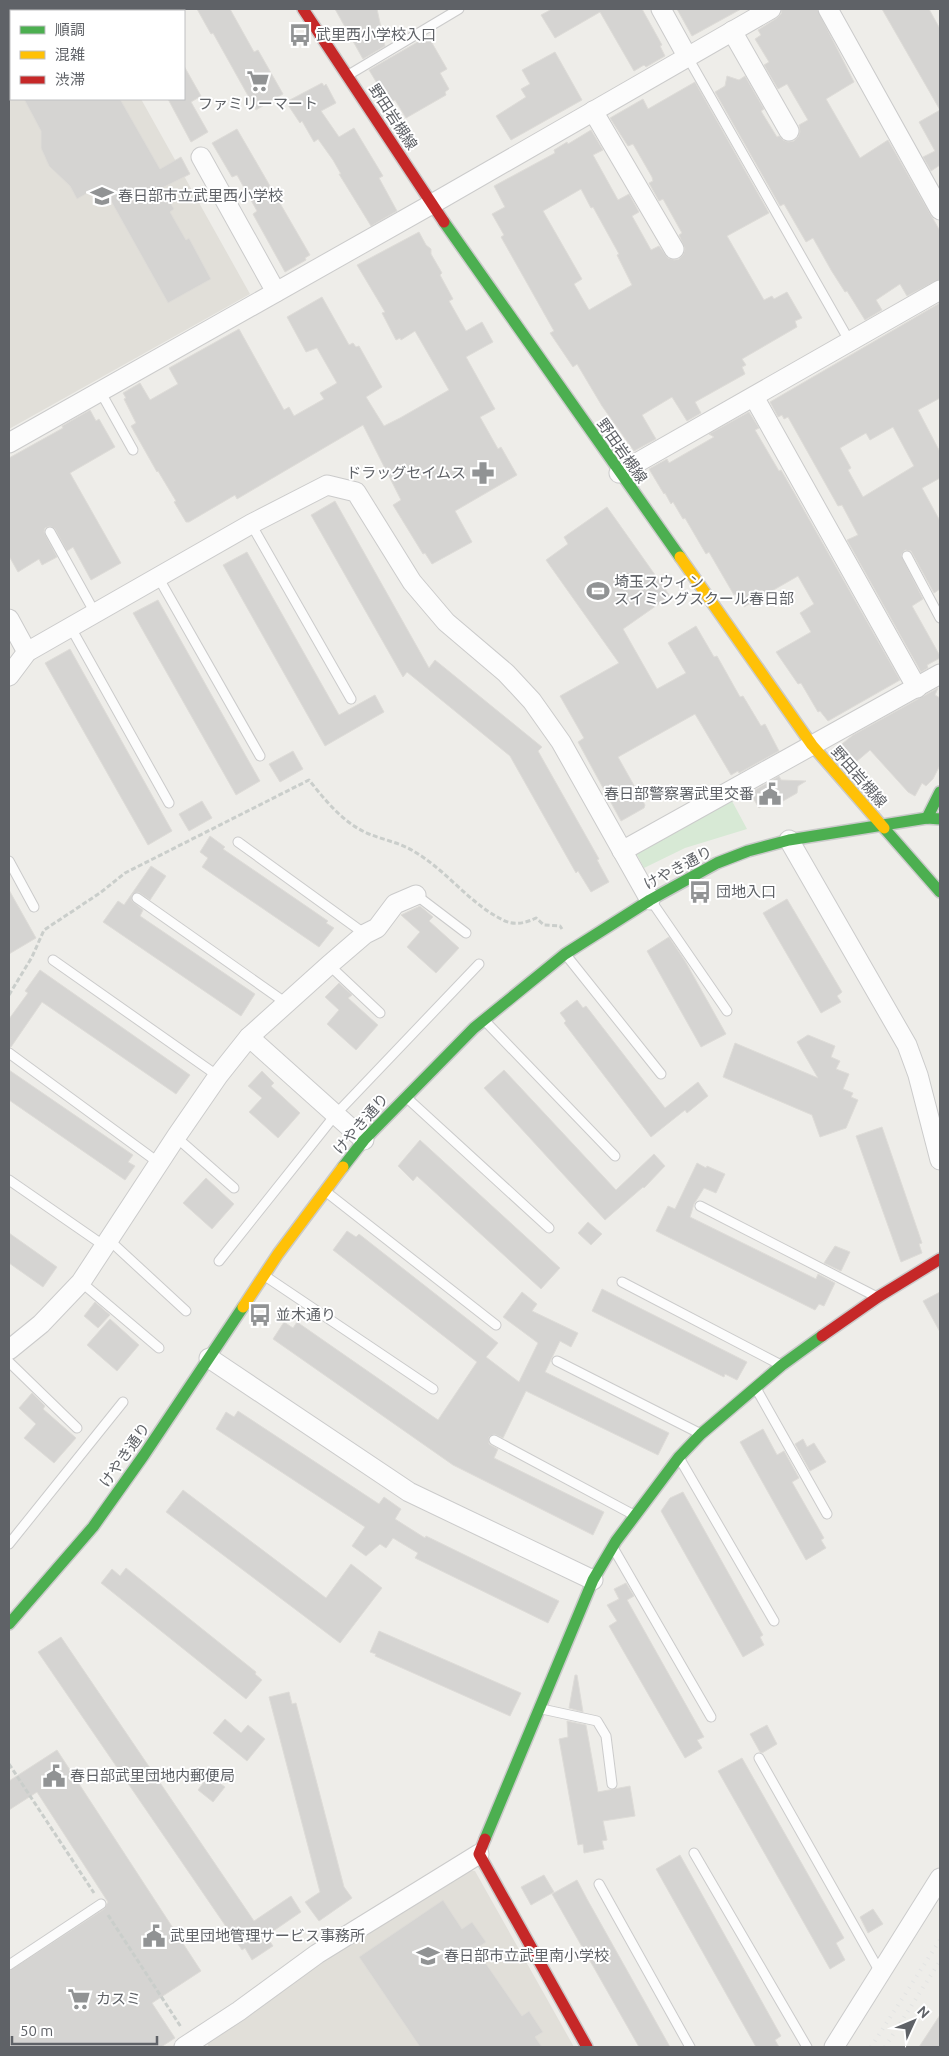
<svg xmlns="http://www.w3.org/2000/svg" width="949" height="2056" viewBox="0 0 949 2056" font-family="Ubuntu,'Noto Sans JP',sans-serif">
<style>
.education{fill:#e1dfd9}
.green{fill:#d7e9d5}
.building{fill:#d5d4d2;stroke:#dedcd8;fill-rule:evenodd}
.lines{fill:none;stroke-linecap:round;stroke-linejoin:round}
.lane-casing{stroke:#cbcbcb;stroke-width:11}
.street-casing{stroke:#cbcbcb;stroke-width:21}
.fast-casing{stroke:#cacaca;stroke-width:14}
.slow-casing{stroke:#cacaca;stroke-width:14}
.jam-casing{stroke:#cacaca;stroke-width:14}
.path{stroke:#cacecb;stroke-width:3;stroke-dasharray:5 2.5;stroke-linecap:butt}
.lane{stroke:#fcfcfc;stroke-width:9}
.street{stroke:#fcfcfc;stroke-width:19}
.fast{stroke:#4caf50;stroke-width:11}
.slow{stroke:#ffc107;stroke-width:11}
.jam{stroke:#c62828;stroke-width:11}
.rail{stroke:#e3e4e3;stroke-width:4;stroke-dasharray:1 6;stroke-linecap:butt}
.labels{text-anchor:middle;stroke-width:4;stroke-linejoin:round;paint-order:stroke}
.poi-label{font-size:15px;fill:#5f6267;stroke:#fff;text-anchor:start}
.street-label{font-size:15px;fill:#5f6267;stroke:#fff}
</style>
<rect width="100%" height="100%" fill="#eeede9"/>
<g class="education">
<polygon points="9,9 90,9 91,11 11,11 11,99 141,99 250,294 9,429"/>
<polygon points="463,1869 475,1871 574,2047 209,2047 205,2040"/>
</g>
<polygon class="green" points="732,801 747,829 685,848 644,868 636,853"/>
<g class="building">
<polygon points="197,9 230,9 254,52 258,50 283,94 256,110 213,33 211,34"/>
<polygon points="335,9 377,9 385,46 363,59"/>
<polygon points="552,9 642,9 662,45 660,46 665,56 646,67 644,65 634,71 600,12 555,38 541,15"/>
<polygon points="677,9 741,9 692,36"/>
<polygon points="782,9 817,9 854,82 826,99 860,158 888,140 940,231 940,279 907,296 900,284 876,300 882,310 865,320 847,291 845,292 831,270 813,238 806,242 784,204 780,206 715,92 725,86 727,76 739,80 745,76 764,109 761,111 777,137 779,136 783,140 788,142 794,141 798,137 800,132 799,125 808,120 787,84 778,89 764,65 769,62 755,39 761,35 758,30 777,18 781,14"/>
<polygon points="882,9 929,9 940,29 940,165 931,171 923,157 935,151 919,122 940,110"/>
<polygon points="428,36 447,69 440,73 449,89 445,92 446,95 406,118 395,100 389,103 369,70"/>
<polygon points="555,52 582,100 511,140 496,116 526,97 521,89 530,84 522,70"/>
<polygon points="184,66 201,96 191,102 208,132 191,142 168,99 184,99"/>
<path d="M 695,82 L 769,213 L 727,236 L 764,300 L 772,296 L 774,299 L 787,292 L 802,318 L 795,321 L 797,327 L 742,359 L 746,365 L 742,367 L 745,374 L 695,402 L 701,413 L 687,421 L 672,397 L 642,415 L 656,439 L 634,451 L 602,406 L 577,364 L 573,367 L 550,333 L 554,331 L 501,237 L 504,235 L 492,214 L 505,207 L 494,186 L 555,153 L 554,150 L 567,142 L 568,144 L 591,130 L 603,150 L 593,155 L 618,200 L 629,194 L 639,212 L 632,216 L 651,250 L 659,246 L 668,258 L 674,260 L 679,259 L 683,255 L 685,249 L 679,235 L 682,233 L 663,199 L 659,201 L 649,183 L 653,181 L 652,177 L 633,144 L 628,146 L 610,118 L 643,99 L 648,109 ZM 581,189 L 591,208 L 593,207 L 619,254 L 617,255 L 632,285 L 589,310 L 574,284 L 582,279 L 543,211 Z"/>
<polygon points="322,83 324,86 326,84 336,103 321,111 339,137 354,128 383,176 379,178 397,211 371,226 339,174 341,174 333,160 318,139 314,142 302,121 300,123 286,102"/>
<polygon points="24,99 120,99 160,169 181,157 190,174 162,188 174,209 170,212 186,240 189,238 211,279 168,303 102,185 77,199 70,186 49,166 41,148 41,131"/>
<polygon points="237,129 310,255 305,258 306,260 285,272 254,216 253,214 257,211 237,175 232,177 212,143"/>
<polygon points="419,232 426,245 431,249 431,254 442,273 440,275 453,299 449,301 466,331 482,322 493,342 466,357 495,409 480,417 498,449 501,447 517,475 455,511 472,542 432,564 425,553 423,554 393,505 401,500 363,425 237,499 235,495 189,522 186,522 174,502 176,501 158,471 157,472 131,426 136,423 124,399 126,398 123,393 140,383 150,400 178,384 169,368 239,329 284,410 289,407 294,416 324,399 320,393 337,383 317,348 306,352 287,317 322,297 349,345 353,343 356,347 359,346 382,387 366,397 384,426 400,418 449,390 415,331 401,340 400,338 396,340 382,313 385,312 357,265"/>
<path d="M 940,303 L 940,398 L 918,410 L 940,452 L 940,478 L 922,488 L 940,521 L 940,589 L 934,593 L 911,551 L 905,550 L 901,555 L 923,599 L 912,606 L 940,656 L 940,658 L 927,665 L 928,668 L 921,672 L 847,540 L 858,535 L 842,505 L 838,506 L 788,417 L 784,419 L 782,415 L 778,417 L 770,402 ZM 893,427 L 914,466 L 863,497 L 848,470 L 851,468 L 840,448 L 866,433 L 870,440 Z"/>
<polygon points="90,410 96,421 99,419 115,447 70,473 121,563 91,580 73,547 67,551 55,529 50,526 45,528 44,532 57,557 42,565 39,559 18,572 9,556 9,458 63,428 62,426"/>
<polygon points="749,412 759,428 755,430 779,471 781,470 796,496 900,680 828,721 820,711 818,712 801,683 798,684 776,652 811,632 800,613 814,604 798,576 744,607 736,594 734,595 709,552 706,554 685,518 683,519 673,502 671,504 665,493 664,494 649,469 667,459 669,463 714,437 709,434"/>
<polygon points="335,501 429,668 435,660 542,747 538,751 599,859 597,860 609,882 591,892 578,871 576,873 510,756 407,672 403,677 311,515"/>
<polygon points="607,507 670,596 623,629 657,689 686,673 668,643 696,626 714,657 717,656 740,697 743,696 761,726 765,724 779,751 739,773 738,771 731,775 695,714 618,757 645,805 644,808 621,821 578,742 584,738 560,696 619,663 546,560 568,544 564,537"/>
<polygon points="247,552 339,715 375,695 384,712 325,746 223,565"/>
<polygon points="158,600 260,781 236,795 133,613"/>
<polygon points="70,649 172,831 148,845 45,663"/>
<polygon points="938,688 935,695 940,698 940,765 933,779 926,786 922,783 915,796 908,792 870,750 856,762 842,744 853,735"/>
<polygon points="293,751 303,769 280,782 269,764"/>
<polygon points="779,776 781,780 806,781 798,786 797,793 783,801 780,796 759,808 750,793"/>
<polygon points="202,801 212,818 189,831 179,814"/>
<polygon points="210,836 225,847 223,849 328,921 326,923 334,928 319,947 202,867 208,858 200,852"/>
<polygon points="151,866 166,876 150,900 138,892 132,895 132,901 143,910 140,916 255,994 241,1016 103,922 118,901 124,905"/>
<polygon points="9,890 36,938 9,954"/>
<polygon points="787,899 842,992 837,996 841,1002 821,1013 763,913"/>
<polygon points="420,906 433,917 429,921 459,948 436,973 407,947 420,932 401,915"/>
<polygon points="669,937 685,961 726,1034 701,1047 647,951"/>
<polygon points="40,970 190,1075 176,1094 42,1002 11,1047 9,1047 9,1019 28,993 25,991"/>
<polygon points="339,983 352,995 348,998 378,1025 356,1050 327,1024 339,1010 325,997"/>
<polygon points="577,1000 583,1008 586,1006 665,1108 698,1082 708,1096 687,1113 685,1110 651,1137 564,1023 566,1021 560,1013"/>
<polygon points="808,1035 835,1046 831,1057 840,1061 836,1069 849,1074 843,1089 853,1093 851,1097 858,1100 846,1128 820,1137 812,1115 723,1077 735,1043 818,1078 797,1042"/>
<polygon points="9,1070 133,1155 128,1162 135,1166 125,1180 9,1100"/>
<polygon points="504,1070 616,1190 654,1154 665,1166 644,1188 643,1187 605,1220 484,1088"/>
<polygon points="262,1071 274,1083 271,1086 300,1113 278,1138 249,1112 262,1098 248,1086"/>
<polygon points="882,1127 922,1243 919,1244 922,1253 901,1262 856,1136"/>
<polygon points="420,1140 560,1268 541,1289 417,1176 413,1181 398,1166"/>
<polygon points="697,1163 706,1168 707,1166 725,1174 716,1193 704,1188 694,1204 690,1217 816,1279 818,1274 835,1283 824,1306 819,1304 815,1310 656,1231 668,1206 675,1209"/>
<polygon points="206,1178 234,1204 212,1229 183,1203"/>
<polygon points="588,1222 602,1234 591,1245 578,1233"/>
<polygon points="347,1231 356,1237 359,1234 498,1343 486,1357 519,1382 538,1343 503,1317 522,1292 537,1304 532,1311 578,1333 571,1347 560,1341 545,1372 669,1433 658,1455 526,1391 503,1438 494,1434 489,1437 489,1444 498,1449 494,1458 604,1512 593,1535 453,1465 273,1339 284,1322 293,1328 297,1322 438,1420 477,1362 333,1250"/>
<polygon points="9,1233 57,1267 43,1287 9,1263"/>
<polygon points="835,1246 850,1252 841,1271 824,1263"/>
<polygon points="602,1289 747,1362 737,1380 725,1374 724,1377 592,1311"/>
<polygon points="940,1292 940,1332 923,1301"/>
<polygon points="95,1302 110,1315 98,1328 84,1316"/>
<polygon points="110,1319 139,1345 117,1371 87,1345"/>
<polygon points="32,1393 45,1406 43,1409 76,1438 54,1463 24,1438 36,1424 19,1408"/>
<polygon points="238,1411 379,1504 384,1497 401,1509 395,1519 425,1538 426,1536 559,1601 548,1623 415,1558 418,1553 393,1538 386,1548 380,1544 366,1556 352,1546 365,1527 216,1429 226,1412 234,1417"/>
<polygon points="763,1429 777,1455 784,1451 799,1478 792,1482 824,1538 821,1540 826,1548 806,1560 740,1442"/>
<polygon points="803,1439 807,1447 814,1443 826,1462 810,1471 795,1444"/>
<polygon points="183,1490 326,1598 351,1564 382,1588 340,1643 166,1512"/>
<polygon points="683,1492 763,1635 760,1637 764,1645 743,1657 661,1511 670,1498"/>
<polygon points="126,1568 256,1672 255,1674 262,1680 246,1699 101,1583 112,1569 120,1576"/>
<polygon points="626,1583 634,1596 627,1600 704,1737 697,1740 702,1748 685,1758 609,1626 617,1621 607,1605 619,1599 614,1589"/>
<polygon points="379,1631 521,1693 510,1716 375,1656 376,1654 370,1652"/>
<polygon points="61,1637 254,1921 291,1896 301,1912 266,1936 273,1946 252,1960 245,1948 242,1950 38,1652"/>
<polygon points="575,1675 577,1675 583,1712 569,1708"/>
<polygon points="289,1692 292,1704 296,1703 344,1887 352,1898 319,1921 305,1902 320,1892 269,1697"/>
<polygon points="225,1719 241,1733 248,1725 265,1739 247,1761 213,1733"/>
<polygon points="567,1721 586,1725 598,1792 630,1786 635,1816 603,1821 607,1840 602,1841 604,1849 584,1853 583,1844 578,1845 559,1739 568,1737"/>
<polygon points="767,1725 777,1744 762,1753 760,1752 750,1734"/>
<polygon points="57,1750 201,1971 152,2003 175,2038 161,2047 9,2047 9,1971 104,1909 108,1902 37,1792 9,1810 9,1781"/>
<polygon points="742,1758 844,1938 836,1943 845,1960 830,1969 718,1771"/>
<polygon points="209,1775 225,1787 213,1802 198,1790"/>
<polygon points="680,1855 781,2036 775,2040 779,2047 756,2047 656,1869"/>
<polygon points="544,1875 554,1892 531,1905 521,1887"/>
<polygon points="577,1880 587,1899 670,2047 639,2047 552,1894"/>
<polygon points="443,1900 462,1929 472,1922 486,1942 476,1949 522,2016 529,2011 543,2032 535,2037 542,2047 420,2047 359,1957"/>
<polygon points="873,1909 883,1924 868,1933 860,1917"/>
<polygon points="940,2015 940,2047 919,2047"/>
</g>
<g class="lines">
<defs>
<g id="lane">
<polyline points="687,56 850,342"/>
<polyline points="350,74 459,9"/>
<polyline points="100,391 133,450"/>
<polyline points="251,524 351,699"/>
<polyline points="50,532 95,613"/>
<polyline points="907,556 940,618"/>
<polyline points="158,577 260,756"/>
<polyline points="71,628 169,803"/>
<polyline points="238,842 365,934"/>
<polyline points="9,861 34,907"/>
<polyline points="416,895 466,933"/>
<polyline points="137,898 286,1003"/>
<polyline points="652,902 727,1011"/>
<polyline points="566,955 661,1074"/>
<polyline points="53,960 218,1076"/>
<polyline points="329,965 380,1013"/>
<polyline points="485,1021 615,1156"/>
<polyline points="9,1053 159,1163"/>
<polyline points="407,1098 549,1228"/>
<polyline points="176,1137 234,1188"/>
<polyline points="9,1180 103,1245"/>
<polyline points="325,1191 496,1325"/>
<polyline points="700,1206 875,1296"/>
<polyline points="108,1239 186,1311"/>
<polyline points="219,1261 336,1114 479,964"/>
<polyline points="265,1276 433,1389"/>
<polyline points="81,1282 159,1348"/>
<polyline points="622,1282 779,1364"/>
<polyline points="557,1361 699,1433"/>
<polyline points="9,1362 77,1428"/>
<polyline points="757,1390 827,1514"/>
<polyline points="494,1440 632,1514"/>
<polyline points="681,1461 774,1621"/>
<polyline points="9,1544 123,1402"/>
<polyline points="615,1551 711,1717"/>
<polyline points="542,1709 597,1721 606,1736 612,1784"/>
<polyline points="759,1758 880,1972"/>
<polyline points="694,1853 807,2047"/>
<polyline points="599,1884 690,2047"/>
<polyline points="9,1965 101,1904"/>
</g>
<g id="street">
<polyline points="661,9 687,56"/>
<polyline points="828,9 940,210"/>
<polyline points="732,31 789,131"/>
<polyline points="593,111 674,249"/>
<polyline points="201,157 276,292"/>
<polyline points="754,397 917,688"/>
<polyline points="9,443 432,204 771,9"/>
<polyline points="619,473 940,290"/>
<polyline points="9,619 27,652"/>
<polyline points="9,676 27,652 251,524 327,485 356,492 412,582 446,622 506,673 532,701 561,742 650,900"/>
<polyline points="789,840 907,1045 918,1075 940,1160"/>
<polyline points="622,851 940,674"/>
<polyline points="249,1037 364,1140"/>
<polyline points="9,1350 41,1324 81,1282 176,1137 218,1076 249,1037 329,965 365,934 377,928 395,904 416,895"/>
<polyline points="209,1358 409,1492 593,1580"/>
<polyline points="184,2047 239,2011 317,1954 479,1854"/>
<polyline points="834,2047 940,1878"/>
</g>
<g id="fast">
<polyline points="444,222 680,557"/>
<polyline points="927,818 940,792"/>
<polyline points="884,828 940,892"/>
<polyline points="343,1167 364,1140 474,1028 565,954 650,900 717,863 748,851 789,840 927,818 940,819"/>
<polyline points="9,1624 93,1527 144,1455 243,1307"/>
<polyline points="485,1839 593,1580 616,1541 679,1457 701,1434 782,1365 822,1336"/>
</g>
<g id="slow">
<polyline points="680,557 812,745 884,828"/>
<polyline points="243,1307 278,1254 343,1167"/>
</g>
<g id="jam">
<polyline points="303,9 444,222"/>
<polyline points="822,1336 878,1297 940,1259"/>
<polyline points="485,1839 479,1854 587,2047"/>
</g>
</defs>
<use href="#lane" class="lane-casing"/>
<use href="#street" class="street-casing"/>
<use href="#fast" class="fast-casing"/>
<use href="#slow" class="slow-casing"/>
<use href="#jam" class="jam-casing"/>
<g class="path">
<path d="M 9,995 L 32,957 L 44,930 L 100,893 L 125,873 L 309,780 C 326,801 343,823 369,834 C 384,840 401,843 415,852 C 447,871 470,904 503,920 C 514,926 526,923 536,918 L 544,925 L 560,926 L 562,929"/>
<polyline points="9,1764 94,1893"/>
<polyline points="108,1915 181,2027"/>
</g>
<use href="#lane" class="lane"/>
<use href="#street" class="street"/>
<use href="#fast" class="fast"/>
<use href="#slow" class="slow"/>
<use href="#jam" class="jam"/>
<g class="rail">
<polyline points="871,2047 940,1940"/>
<polyline points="885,2047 940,1961"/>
</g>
</g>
<defs>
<symbol id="bus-bare" viewBox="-9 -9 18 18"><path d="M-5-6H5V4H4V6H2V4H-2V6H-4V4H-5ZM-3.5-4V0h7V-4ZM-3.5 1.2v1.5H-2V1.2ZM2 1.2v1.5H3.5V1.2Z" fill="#919394" stroke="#fff" stroke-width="2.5" paint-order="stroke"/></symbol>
<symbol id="supermarket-bare" viewBox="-9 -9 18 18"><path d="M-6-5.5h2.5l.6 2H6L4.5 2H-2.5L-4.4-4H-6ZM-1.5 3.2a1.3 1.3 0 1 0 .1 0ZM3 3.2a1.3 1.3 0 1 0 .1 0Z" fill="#919394" stroke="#fff" stroke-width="2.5" paint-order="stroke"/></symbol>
<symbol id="school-bare" viewBox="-9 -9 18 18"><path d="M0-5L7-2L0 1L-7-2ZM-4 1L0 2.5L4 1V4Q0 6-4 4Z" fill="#919394" stroke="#fff" stroke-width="2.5" paint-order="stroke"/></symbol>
<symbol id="pharmacy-bare" viewBox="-9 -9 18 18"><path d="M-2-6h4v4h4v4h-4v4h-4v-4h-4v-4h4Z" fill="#919394" stroke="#fff" stroke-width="2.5" paint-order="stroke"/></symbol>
<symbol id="stadium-bare" viewBox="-9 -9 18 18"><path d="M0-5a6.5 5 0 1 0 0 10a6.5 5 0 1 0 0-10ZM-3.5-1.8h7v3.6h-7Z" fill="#919394" stroke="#fff" stroke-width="2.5" paint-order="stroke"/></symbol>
<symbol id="civic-bare" viewBox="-9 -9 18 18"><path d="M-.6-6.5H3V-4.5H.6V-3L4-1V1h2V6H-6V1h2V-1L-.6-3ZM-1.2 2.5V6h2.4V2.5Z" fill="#919394" stroke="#fff" stroke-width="2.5" paint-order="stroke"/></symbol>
</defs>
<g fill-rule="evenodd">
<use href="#bus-bare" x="284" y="19" width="32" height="32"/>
<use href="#supermarket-bare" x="242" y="65" width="32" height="32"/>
<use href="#school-bare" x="86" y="180" width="32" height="32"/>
<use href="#pharmacy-bare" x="467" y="457" width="32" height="32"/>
<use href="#stadium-bare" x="582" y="575" width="32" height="32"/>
<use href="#civic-bare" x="754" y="778" width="32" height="32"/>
<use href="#bus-bare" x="684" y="876" width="32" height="32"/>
<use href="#bus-bare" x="244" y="1299" width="32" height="32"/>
<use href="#civic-bare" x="38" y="1760" width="32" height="32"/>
<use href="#civic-bare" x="138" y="1920" width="32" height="32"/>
<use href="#school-bare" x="412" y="1940" width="32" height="32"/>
<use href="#supermarket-bare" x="63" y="1983" width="32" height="32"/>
</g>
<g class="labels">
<g class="poi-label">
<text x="316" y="40">武里西小学校入口</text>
<text x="258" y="109" text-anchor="middle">ファミリーマート</text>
<text x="118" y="201">春日部市立武里西小学校</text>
<text x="466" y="478" text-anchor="end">ドラッグセイムス</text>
<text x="614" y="587">埼玉スウィン<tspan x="614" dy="17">スイミングスクール春日部</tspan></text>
<text x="754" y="799" text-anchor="end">春日部警察署武里交番</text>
<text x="716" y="897">団地入口</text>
<text x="276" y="1320">並木通り</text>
<text x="70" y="1781">春日部武里団地内郵便局</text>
<text x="170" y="1941">武里団地管理サービス事務所</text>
<text x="444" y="1961">春日部市立武里南小学校</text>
<text x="96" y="2004">カスミ</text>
</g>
<g class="street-label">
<text transform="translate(393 117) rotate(57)" y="5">野田岩槻線</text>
<text transform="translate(622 451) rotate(55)" y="5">野田岩槻線</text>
<text transform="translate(859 777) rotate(49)" y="5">野田岩槻線</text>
<text transform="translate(678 868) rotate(-28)" y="5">けやき通り</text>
<text transform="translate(361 1124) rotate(-49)" y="5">けやき通り</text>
<text transform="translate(125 1455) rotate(-55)" y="5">けやき通り</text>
</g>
</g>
<rect width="949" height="2056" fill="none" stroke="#5f6267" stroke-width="20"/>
<rect x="10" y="10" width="175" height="90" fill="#ffffff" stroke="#bfc0c2"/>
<rect x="20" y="26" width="25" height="8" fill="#4caf50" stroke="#bfc0c2"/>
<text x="55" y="35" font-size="15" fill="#5f6267">順調</text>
<rect x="20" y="51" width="25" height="8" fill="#ffc107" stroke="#bfc0c2"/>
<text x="55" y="60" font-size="15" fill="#5f6267">混雑</text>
<rect x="20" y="76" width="25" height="8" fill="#c62828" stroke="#bfc0c2"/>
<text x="55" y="85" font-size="15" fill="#5f6267">渋滞</text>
<g transform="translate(914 2021) rotate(46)" stroke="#ffffff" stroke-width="4" paint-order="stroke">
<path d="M0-4L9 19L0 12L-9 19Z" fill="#5f6267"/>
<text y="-8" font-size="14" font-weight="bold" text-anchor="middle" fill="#5f6267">N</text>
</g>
<path d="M12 2036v8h145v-8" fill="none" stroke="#5f6267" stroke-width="2.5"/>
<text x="20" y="2036" font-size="15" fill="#5f6267" stroke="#ffffff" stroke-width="4" paint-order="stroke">50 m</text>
</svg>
